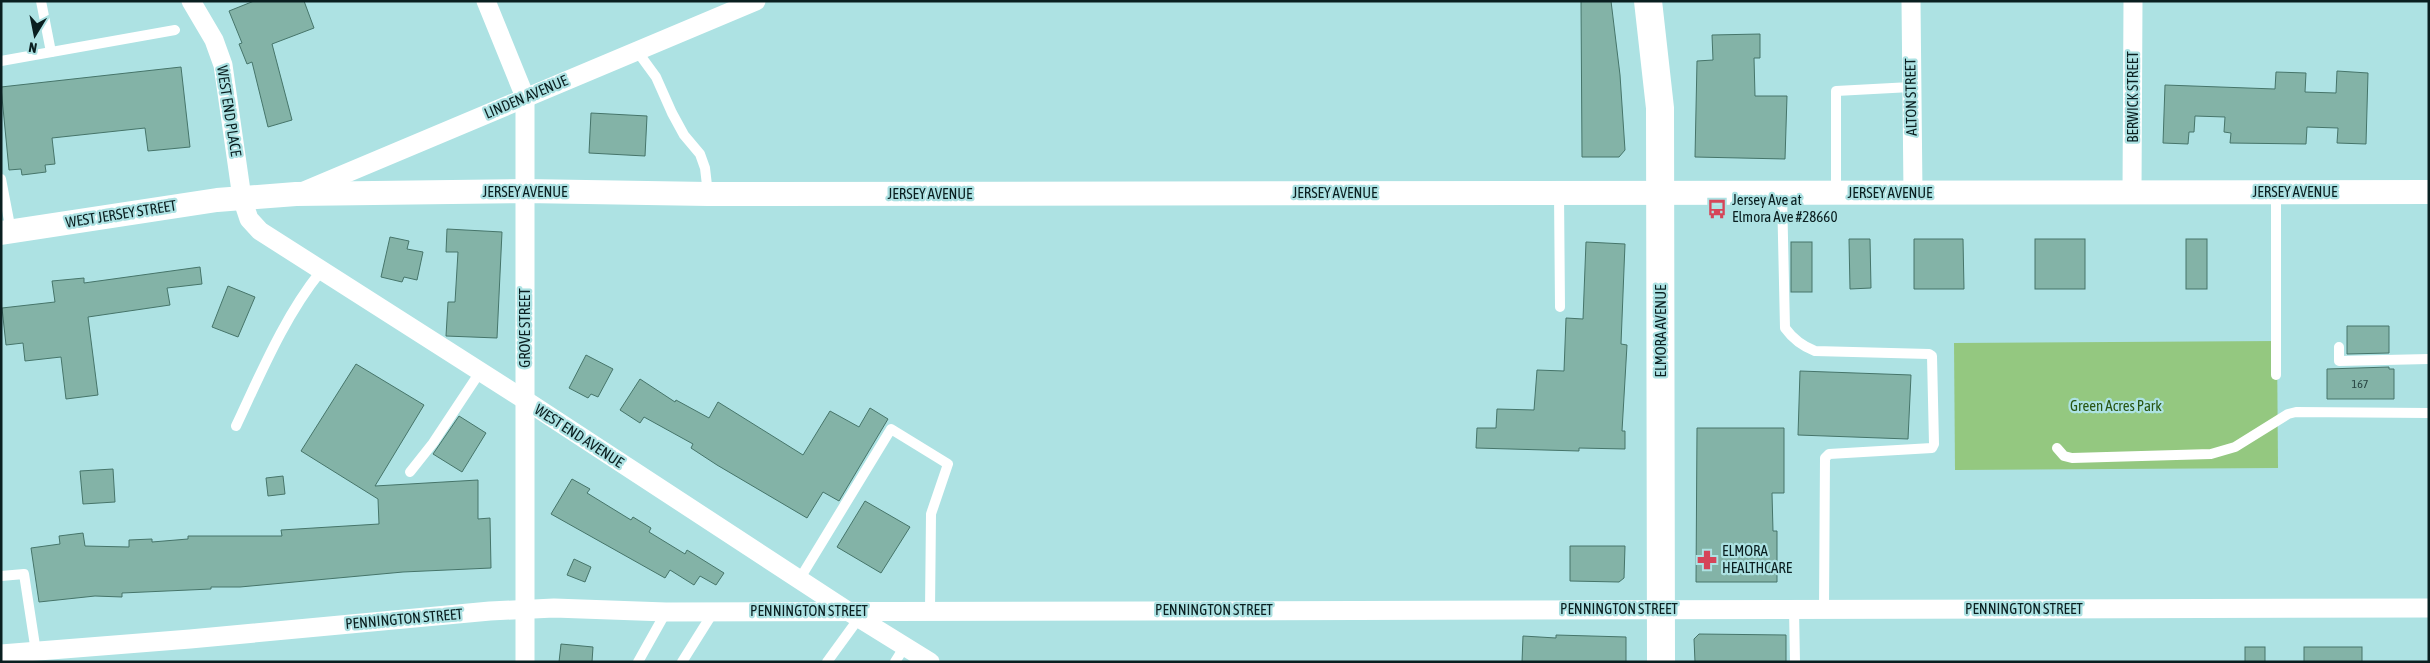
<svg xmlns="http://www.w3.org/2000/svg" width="2430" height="663" viewBox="0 0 2430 663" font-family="'Asap Condensed',sans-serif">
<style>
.green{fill:#94c880}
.building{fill:#83b3a7;stroke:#46756a}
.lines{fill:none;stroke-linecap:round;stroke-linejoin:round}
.service{stroke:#fff;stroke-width:10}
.minor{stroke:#fff;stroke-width:19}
.tertiary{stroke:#fff;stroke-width:24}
.secondary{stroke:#fff;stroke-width:28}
.labels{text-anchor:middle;stroke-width:4.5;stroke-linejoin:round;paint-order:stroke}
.number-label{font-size:12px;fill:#284442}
.street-label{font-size:15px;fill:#0a1f20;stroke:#ade2e3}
.poi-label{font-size:15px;fill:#0a1f20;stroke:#ade2e3;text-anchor:start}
.park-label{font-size:15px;fill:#285512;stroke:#ade2e3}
</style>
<rect width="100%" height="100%" fill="#ade2e3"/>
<polygon class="green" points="2277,341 2278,468 1955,470 1954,343"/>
<g class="building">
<polygon points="254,1 304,1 314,28 272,44 292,120 268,127 252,62 247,64 239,44 242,43 229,11"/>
<polygon points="1581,1 1611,1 1620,75 1625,150 1619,157 1582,157"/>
<polygon points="1760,34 1760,58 1754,58 1755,96 1787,96 1785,159 1695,157 1697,61 1713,60 1712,35"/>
<polygon points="181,67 190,147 148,151 145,128 52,138 55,164 45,165 46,172 22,175 21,169 9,170 1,87"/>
<polygon points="2337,71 2368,73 2366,144 2337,143 2338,128 2307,127 2306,144 2230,143 2231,133 2224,132 2225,117 2195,116 2194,132 2189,132 2188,144 2163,143 2165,85 2275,89 2276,72 2306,73 2305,92 2336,93"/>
<polygon points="591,113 647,116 645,156 589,153"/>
<polygon points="447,229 502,232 497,338 446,336 448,302 455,302 458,252 446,252"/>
<polygon points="390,237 409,241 407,249 423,252 417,280 404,277 402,282 381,277"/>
<polygon points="1849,239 1870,239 1871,288 1850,289"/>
<polygon points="1914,239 1963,239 1964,289 1914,289"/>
<rect x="2035" y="239" width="50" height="50"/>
<rect x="2186" y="239" width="21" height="50"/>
<polygon points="1586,242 1625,244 1621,344 1627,345 1622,431 1625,431 1625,449 1579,448 1579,451 1476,448 1477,428 1496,428 1497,409 1534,410 1537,370 1564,371 1566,318 1583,319"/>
<rect x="1791" y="242" width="21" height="50"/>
<polygon points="200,267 202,284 167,288 170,305 88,317 98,395 66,399 61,357 25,361 23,343 6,345 2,308 55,302 52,281 84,278 84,283"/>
<polygon points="228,286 255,297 238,337 212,327"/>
<polygon points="2347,326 2389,326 2389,353 2347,354"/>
<polygon points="586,355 613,369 598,397 591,394 588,398 569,388"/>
<polygon points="356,364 424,405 375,486 478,480 478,519 490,518 491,568 403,572 240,587 211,587 211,589 122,593 122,597 95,596 39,602 31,548 60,544 59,536 83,533 85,546 129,547 129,540 152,539 152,542 188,539 188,536 282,536 281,530 379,524 378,499 301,451"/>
<polygon points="2389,367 2389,369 2394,369 2394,399 2327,399 2327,369"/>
<polygon points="1800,371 1911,375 1908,439 1798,435"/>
<polygon points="640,379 675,402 676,400 709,418 718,402 803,455 830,411 859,427 870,408 888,419 839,501 823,492 807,518 717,465 691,448 693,444 644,417 640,423 620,410"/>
<polygon points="459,416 486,433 462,472 433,454"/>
<polygon points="1697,428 1784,428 1784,493 1772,493 1773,531 1777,531 1777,582 1696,582"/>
<polygon points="113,469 115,502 83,504 80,471"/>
<polygon points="283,476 285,494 268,496 266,478"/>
<polygon points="572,479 590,489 587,493 631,520 633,517 651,528 649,532 685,554 687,550 724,573 716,585 700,576 694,585 670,570 665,578 551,514"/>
<polygon points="865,501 910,527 881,573 837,547"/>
<polygon points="1570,546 1625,546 1624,578 1619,582 1570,581"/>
<polygon points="574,559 591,567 585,582 567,575"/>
<polygon points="1699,634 1786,635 1786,662 1695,662 1694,639"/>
<polygon points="1556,635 1626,637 1626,662 1522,662 1523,636 1556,638"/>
<polygon points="561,644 593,647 592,662 559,662"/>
<rect x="2245" y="647" width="20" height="15"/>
<rect x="2304" y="647" width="58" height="15"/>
</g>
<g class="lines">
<g class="service">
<polyline points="41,1 51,52"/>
<polyline points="637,51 656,77 672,113 684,135 700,154 705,168 708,194"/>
<polyline points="1,61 175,30"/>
<polyline points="1,179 11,231"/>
<polyline points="2276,192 2276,375"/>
<polyline points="1559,193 1560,307"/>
<path d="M 1782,193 L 1785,328 C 1793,339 1802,346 1815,351 L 1929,354 L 1932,356 L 1934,444 L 1932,448 L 1829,454 L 1825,458 L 1824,609"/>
<polyline points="1836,193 1836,91 1911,87"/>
<polyline points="2339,347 2339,361 2429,359"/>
<path d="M 236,426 C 261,373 284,317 321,271"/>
<polyline points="2057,448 2064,456 2072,458 2211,454 2235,447 2288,414 2296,412 2429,413"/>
<polyline points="410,472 433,443 480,372"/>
<polyline points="1,576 24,574 36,652"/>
<polyline points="799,580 891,429 948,464 931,514 930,610"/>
<polyline points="1794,609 1795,662"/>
<polyline points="638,662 666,612"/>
<polyline points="682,662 714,611"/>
<polyline points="827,662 859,618"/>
<polyline points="895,662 905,646"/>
</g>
<g class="minor">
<polyline points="191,1 214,40 223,65 242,198 249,219 260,231 525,400 846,610 930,662"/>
<polyline points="486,1 525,97 525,662"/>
<polyline points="1911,1 1913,193"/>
<polyline points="304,191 756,1"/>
<polyline points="2132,192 2133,1"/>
<polyline points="1,654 190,639 490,611 554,608 666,612 2429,608"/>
</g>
<polyline class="tertiary" points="1,233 217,200 296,194 525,191 708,194 2429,192"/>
<polyline class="secondary" points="1648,1 1660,108 1661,662"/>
</g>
<defs>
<symbol id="bus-bare" viewBox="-9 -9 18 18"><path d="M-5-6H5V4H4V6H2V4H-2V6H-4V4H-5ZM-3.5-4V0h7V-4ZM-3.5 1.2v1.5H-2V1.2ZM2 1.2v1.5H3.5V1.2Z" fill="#d64558" stroke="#ade2e3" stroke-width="2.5" paint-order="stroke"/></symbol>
<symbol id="pharmacy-bare" viewBox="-9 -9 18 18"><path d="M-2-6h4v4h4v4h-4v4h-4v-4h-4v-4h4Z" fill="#d64558" stroke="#ade2e3" stroke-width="2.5" paint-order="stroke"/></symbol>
</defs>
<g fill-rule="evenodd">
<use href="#bus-bare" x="1703" y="195" width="28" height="28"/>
<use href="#pharmacy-bare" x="1693" y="546" width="28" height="28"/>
</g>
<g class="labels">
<g class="number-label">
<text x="2360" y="388">167</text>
</g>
<g class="street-label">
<text transform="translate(526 97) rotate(-23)" y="5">LINDEN AVENUE</text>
<text transform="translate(1911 97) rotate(-91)" y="5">ALTON STREET</text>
<text transform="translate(2133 97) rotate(-90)" y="5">BERWICK STREET</text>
<text transform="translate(229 111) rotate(81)" y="5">WEST END PLACE</text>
<text x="525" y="197">JERSEY AVENUE</text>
<text x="2295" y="197">JERSEY AVENUE</text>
<text x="1335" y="198">JERSEY AVENUE</text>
<text x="1890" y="198">JERSEY AVENUE</text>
<text x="930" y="199">JERSEY AVENUE</text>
<text transform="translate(121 214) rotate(-9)" y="5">WEST JERSEY STREET</text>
<text transform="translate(525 328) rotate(-90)" y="5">GROVE STREET</text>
<text transform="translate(1661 331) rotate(-90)" y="5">ELMORA AVENUE</text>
<text transform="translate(579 436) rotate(33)" y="5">WEST END AVENUE</text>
<text x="1619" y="614">PENNINGTON STREET</text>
<text x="2024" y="614">PENNINGTON STREET</text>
<text x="1214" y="615">PENNINGTON STREET</text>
<text x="809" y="616">PENNINGTON STREET</text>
<text transform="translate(404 619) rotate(-5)" y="5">PENNINGTON STREET</text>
</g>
<g class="poi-label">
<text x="1732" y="205">Jersey Ave at<tspan x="1732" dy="17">Elmora Ave #28660</tspan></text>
<text x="1722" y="556">ELMORA<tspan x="1722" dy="17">HEALTHCARE</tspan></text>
</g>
<g class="park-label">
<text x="2116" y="411">Green Acres Park</text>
</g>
</g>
<rect width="2430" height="663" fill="none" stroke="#0a1f20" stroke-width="5"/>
<g transform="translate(35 35) rotate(190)" stroke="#ade2e3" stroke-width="4" paint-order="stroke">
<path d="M0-4L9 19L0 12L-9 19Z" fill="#0a1f20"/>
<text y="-8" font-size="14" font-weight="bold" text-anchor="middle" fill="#0a1f20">N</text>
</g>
</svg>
